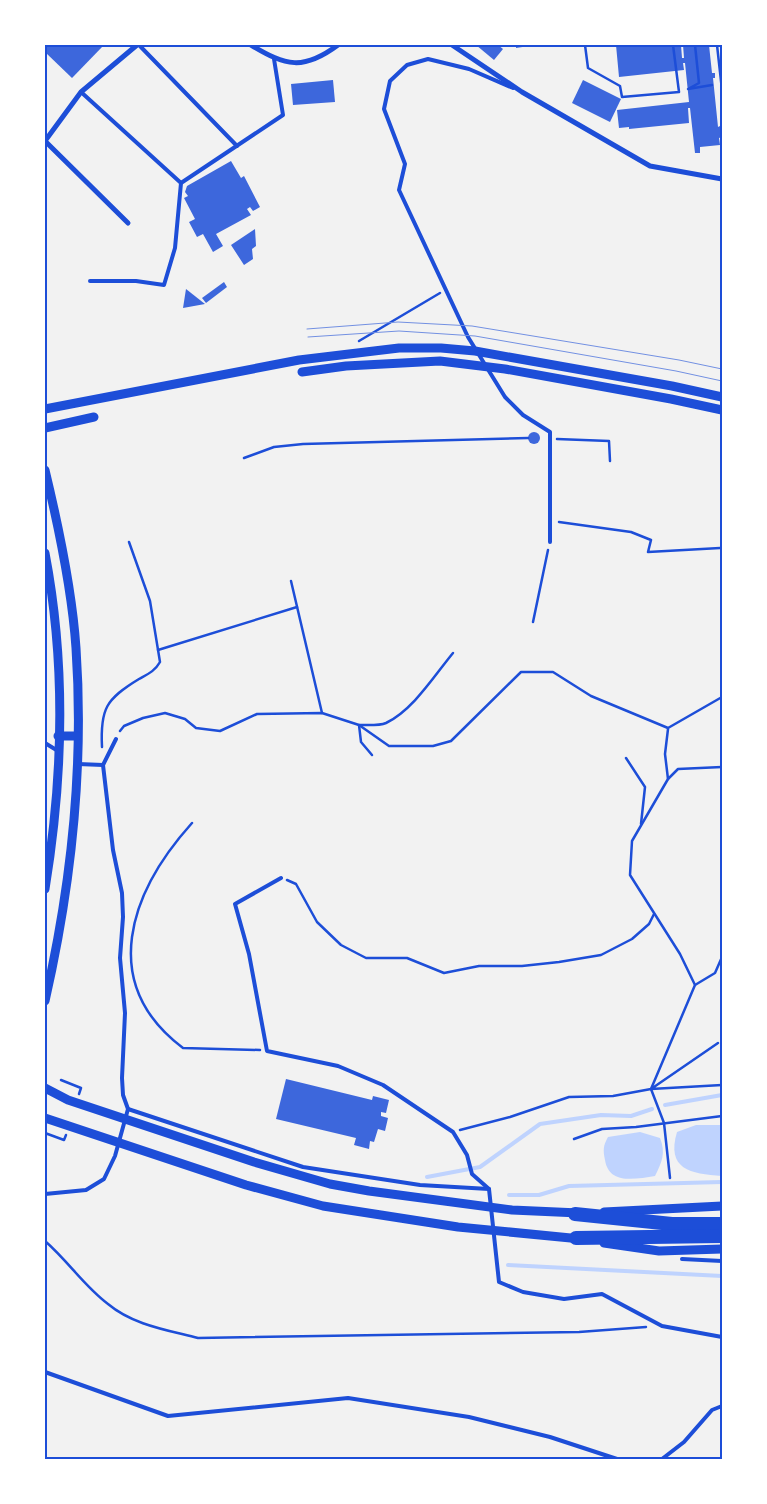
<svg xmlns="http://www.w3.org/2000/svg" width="767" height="1504" viewBox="0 0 767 1504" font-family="'Roboto Condensed',sans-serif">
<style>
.water{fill:#bfd3fe}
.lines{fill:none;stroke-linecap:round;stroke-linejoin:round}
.stream{stroke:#bfd3fe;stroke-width:4}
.building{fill:#3d67dc}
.path{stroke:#1d4ed8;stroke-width:2.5}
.service{stroke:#1d4ed8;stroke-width:4}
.minor{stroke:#1d4ed8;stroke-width:5}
.tertiary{stroke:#1d4ed8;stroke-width:9}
.motorway{stroke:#1d4ed8;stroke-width:14}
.tram{stroke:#7290e2;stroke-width:1}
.neatline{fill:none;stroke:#1d4ed8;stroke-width:2}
</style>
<rect width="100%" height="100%" fill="#f2f2f2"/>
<g class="water">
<path d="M 696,1125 L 722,1125 L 722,1176 C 690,1174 666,1169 677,1132 Z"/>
<path d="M 640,1132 L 660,1138 C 666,1153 662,1162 655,1176 C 635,1179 609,1185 605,1160 C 603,1150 603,1146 608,1137 Z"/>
</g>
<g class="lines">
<g class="stream">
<polyline points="665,1105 722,1095"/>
<polyline points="427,1177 480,1167 540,1124 601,1115 631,1116 652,1109"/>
<polyline points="509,1195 539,1195 569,1186 722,1182"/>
<polyline points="508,1265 722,1276"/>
</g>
</g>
<g class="building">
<polygon points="45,45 104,45 72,78 45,52"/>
<polygon points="476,45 498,45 503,49 494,60"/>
<polygon points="516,45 529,45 529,46 516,48"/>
<polygon points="616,45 681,45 682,58 684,58 683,45 709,45 712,73 715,73 715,78 713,78 718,127 720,126 722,131 722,137 719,138 720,145 700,147 700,153 695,153 690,108 688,108 689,123 629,129 629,127 619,128 617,110 689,102 685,63 683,63 684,70 619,77"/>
<polygon points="333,80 335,102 293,105 291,84"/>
<polygon points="583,80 621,99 610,122 572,103"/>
<polygon points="231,161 241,178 244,176 260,207 253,211 250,207 247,209 251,215 216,234 223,246 213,252 203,234 197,237 189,222 195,219 184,198 188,196 185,192 187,186"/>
<polygon points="255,229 256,246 252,249 253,259 244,265 231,245"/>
<polygon points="224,282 227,287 206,303 202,298"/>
<polygon points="186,289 205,304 183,308"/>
<circle cx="534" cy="438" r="6"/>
<polygon points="286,1079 372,1100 373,1096 389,1100 386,1113 381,1112 381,1116 388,1118 385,1131 378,1129 374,1142 370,1141 369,1149 354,1145 356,1138 276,1119"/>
</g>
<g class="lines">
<g class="path">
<polyline points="585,45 588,68 620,86 622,97 679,92 673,45"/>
<polyline points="695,45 699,83 688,89 712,85"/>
<polyline points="717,45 722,90"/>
<polyline points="359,341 440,293"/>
<polyline points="557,439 609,441 610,461"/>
<polyline points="244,458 274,447 303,444 528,438"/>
<polyline points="559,522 631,532 651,540 648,552 720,548"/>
<polyline points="291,581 322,713"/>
<polyline points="533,622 548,550"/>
<polyline points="158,650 297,607"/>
<polyline points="120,731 124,726 143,718 165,713 185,719 196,728 220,731 257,714 322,713 359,725 389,746 433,746 451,741 521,672 553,672 591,696 668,728 722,697"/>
<path d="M 102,747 C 100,709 106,699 139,679 C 148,674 155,671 160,662 L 150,601 L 129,542"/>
<path d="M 372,755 L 361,742 L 359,725 C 367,725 379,726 386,723 C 413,710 434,676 453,653"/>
<polyline points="626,758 645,787 641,824"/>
<polyline points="668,779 678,769 722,767"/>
<path d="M 192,823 C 130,892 97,983 183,1048 L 260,1050"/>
<polyline points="287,880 296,884 317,922 341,945 366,958 407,958 444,973 479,966 522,966 559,962 601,955 632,939 649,924 654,914"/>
<polyline points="695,985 715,973 722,957"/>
<polyline points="718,1043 651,1089 722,1085"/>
<polyline points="61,1080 81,1088 79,1094"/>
<polyline points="651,1089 664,1123 670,1178"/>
<polyline points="460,1130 510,1117 569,1097 613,1096 651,1089 695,985 680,954 630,875 632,841 668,779 665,754 668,729"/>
<polyline points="45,1133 64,1140 66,1135"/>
<polyline points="574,1139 602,1129 636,1127 722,1116"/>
<path d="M 45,1241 C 68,1261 84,1286 108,1304 C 133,1325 167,1330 198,1338 L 579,1332 L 646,1327"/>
</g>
<g class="service">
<polyline points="139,45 237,146"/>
<polyline points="513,88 469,69 428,59 407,65 390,81 384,109 405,164 399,190 468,337 505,397 523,415 550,432 550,542"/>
<polyline points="81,92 181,183"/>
<polyline points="90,281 136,281 164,285 175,248 181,183 283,115 274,59"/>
<polyline points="45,743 58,751"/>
<polyline points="78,764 103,765"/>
<polyline points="281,878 235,904 249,954 267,1051 338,1066 383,1085 453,1132 467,1155 472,1174 489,1189 499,1282 523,1292 564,1299 602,1294 662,1326 722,1337"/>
<polyline points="128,1109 303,1167 420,1185 489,1189"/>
<polyline points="45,1194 86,1190 104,1179 115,1156 128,1109 123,1095 122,1078 125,1013 120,958 123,917 122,893 113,850 103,765 116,739"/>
<polyline points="682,1259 722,1261"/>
<polyline points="45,1372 168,1416 348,1398 469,1417 550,1437 617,1459"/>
<polyline points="662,1459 684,1442 712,1410 722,1406"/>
</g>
<g class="minor">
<path d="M 251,45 C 286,66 303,71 338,45"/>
<polyline points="452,45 522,92 650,166 722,179"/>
<polyline points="128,223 45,141 81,92 137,45"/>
</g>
<g class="tertiary">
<polyline points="302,372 346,366 440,361 505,369 671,399 722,410"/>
<polyline points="45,409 299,360 399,348 441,348 475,351 672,386 722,397"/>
<polyline points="45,428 94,417"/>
<path d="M 45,470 C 59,528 72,589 76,648 C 84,765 71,887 45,1001"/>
<path d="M 45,553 C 66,663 63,779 45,889"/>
<polyline points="58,736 77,736"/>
<polyline points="45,1088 68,1100 254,1162 330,1184 369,1191 512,1210 579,1213"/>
<polyline points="45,1118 246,1185 323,1206 458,1227 581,1239"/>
<polyline points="604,1212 722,1206"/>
<polyline points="604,1243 659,1251 722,1249"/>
</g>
<g class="motorway">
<polyline points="575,1214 672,1224 722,1224"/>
<polyline points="576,1238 722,1236"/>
</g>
<g class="tram">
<polyline points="307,329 398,322 472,326 679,360 722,369"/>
<polyline points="308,337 399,331 475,336 676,371 722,381"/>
</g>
</g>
<rect width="767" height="1504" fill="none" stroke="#ffffff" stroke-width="92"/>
<rect x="46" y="46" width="675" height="1412" class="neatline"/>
</svg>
